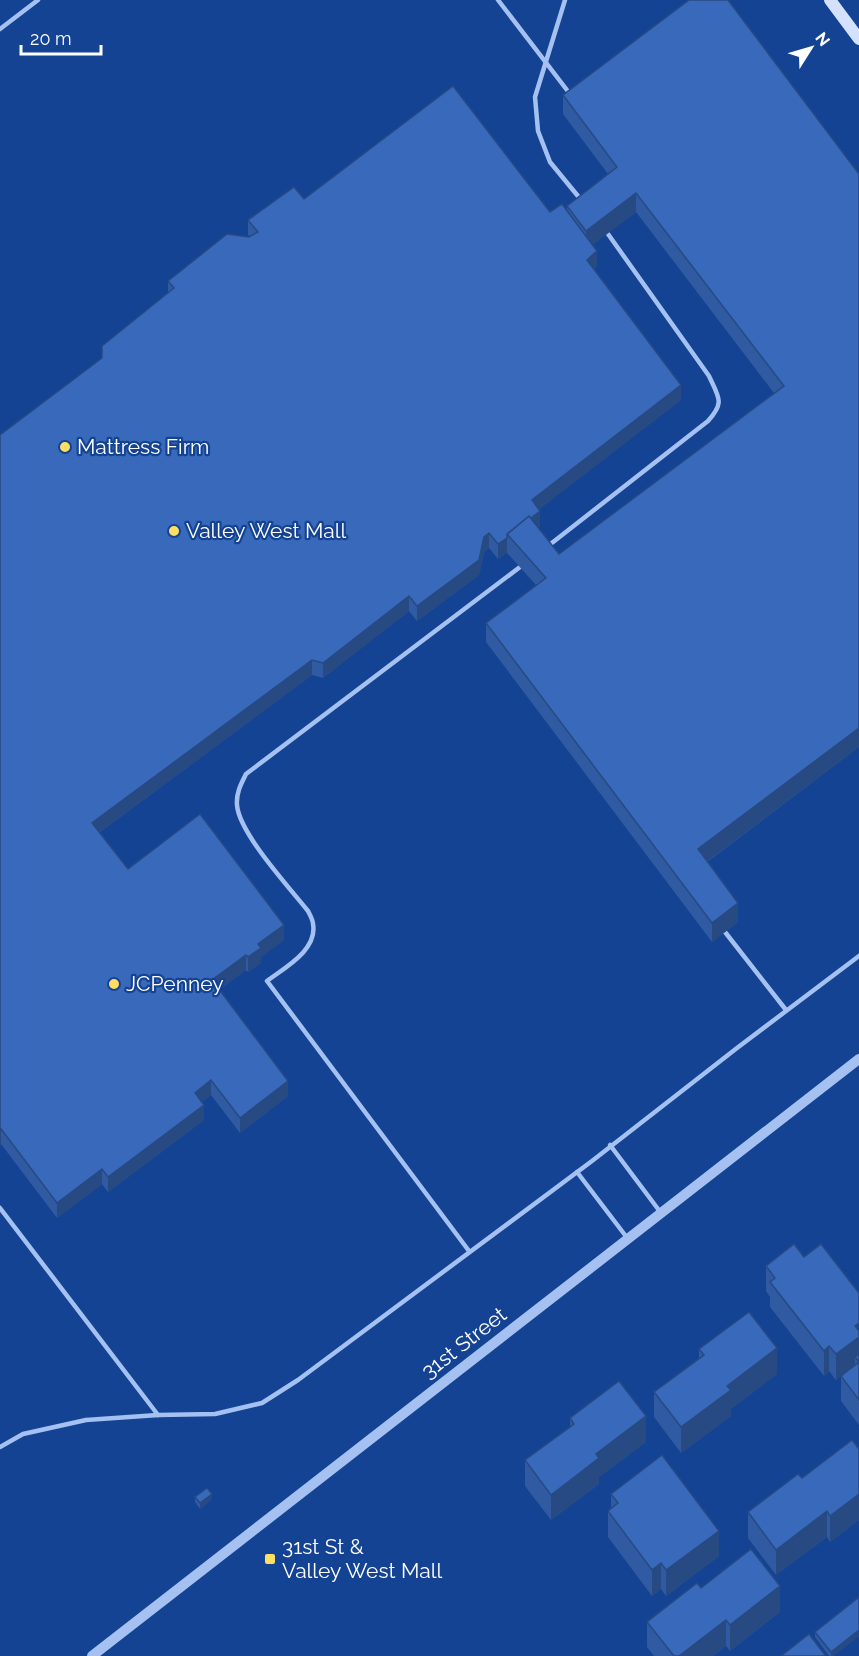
<svg xmlns="http://www.w3.org/2000/svg" width="859" height="1656" viewBox="0 0 859 1656" font-family="Raleway,sans-serif">
<style>
.lines{fill:none;stroke-linecap:round;stroke-linejoin:round}
.service{stroke:#a4c1f2;stroke-width:4.5}
.tertiary{stroke:#a4c1f2;stroke-width:10}
.secondary{stroke:#d3e1fc;stroke-width:12}
.service-bridge{stroke:#a4c1f2;stroke-width:4.5}
.wall{fill:#305aa1;fill-rule:evenodd}
.shaded-wall{fill:#274a83}
.building{fill:#3869bb;stroke:#274a83;stroke-width:1.5}
.poi-dot{fill:#ffde64;stroke:#144394;stroke-width:2}
.labels{text-anchor:middle;stroke-width:4.5;stroke-linejoin:round;paint-order:stroke}
.poi-label{font-size:21px;fill:#fff;stroke:#144394;text-anchor:start}
.street-label{font-size:21px;fill:#fff;stroke:#144394}
</style>
<rect width="100%" height="100%" fill="#144394"/>
<g class="lines">
<g class="service">
<polyline points="565,0 535,97 538,131 550,162 582,201"/>
<polyline points="0,29 38,0"/>
<path d="M 548,546 L 708,421 C 725,402 719,398 709,376 L 608,234"/>
<polyline points="725,932 786,1010"/>
<polyline points="610,1145 661,1213"/>
<polyline points="577,1172 628,1239"/>
<polyline points="0,1208 158,1415"/>
<path d="M 469,1251 L 267,981 C 284,968 318,950 313,924 C 313,920 310,915 308,911 C 289,887 239,833 237,805 C 236,793 241,784 246,774 L 520,567"/>
<polyline points="0,1447 23,1434 86,1420 158,1415 215,1414 262,1403 298,1380 592,1161 737,1048 859,956"/>
</g>
<polyline class="tertiary" points="92,1656 859,1059"/>
<polyline class="secondary" points="830,0 859,39"/>
<polyline class="service-bridge" points="498,0 570,94"/>
</g>
<g class="wall">
<path d="M 563,95 L 859,174 L 859,747 L 707,862 L 738,922 L 712,942 L 486,642 L 486,623 L 536,585 L 507,553 L 498,559 L 489,548 L 484,552 L 479,575 L 417,621 L 409,611 L 323,678 L 312,675 L 99,833 L 128,869 L 284,940 L 261,957 L 261,963 L 248,972 L 246,970 L 219,990 L 288,1096 L 240,1133 L 211,1095 L 202,1102 L 204,1120 L 108,1192 L 102,1184 L 57,1218 L 1,1144 L 0,1145 L 0,435 L 102,358 L 168,294 L 168,281 L 250,236 L 248,235 L 248,220 L 304,199 L 550,212 L 567,210 L 567,206 L 608,174 L 563,114 ZM 636,212 L 774,393 L 559,554 L 538,528 L 540,526 L 539,509 L 681,400 L 594,269 L 597,266 L 592,245 Z"/>
<polygon points="804,1257 859,1293 859,1425 841,1401 841,1376 844,1373 836,1380 829,1371 824,1376 770,1307 770,1297 766,1291 766,1266"/>
<polygon points="699,1349 777,1374 731,1409 731,1416 681,1453 654,1417 654,1392 699,1358"/>
<polygon points="570,1418 646,1442 599,1477 599,1484 551,1520 525,1486 525,1460 570,1427"/>
<polygon points="859,1449 859,1520 830,1542 827,1537 776,1575 748,1538 748,1512 802,1478"/>
<polygon points="611,1494 719,1556 666,1596 661,1589 652,1596 608,1537 608,1511 611,1509"/>
<polygon points="195,1497 212,1499 200,1509 195,1502"/>
<polygon points="701,1588 780,1612 730,1651 726,1646 713,1656 654,1656 647,1647 647,1622"/>
<polygon points="859,1597 859,1636 833,1656 829,1656 815,1637 815,1632"/>
</g>
<g class="shaded-wall">
<polygon points="636,193 636,212 586,250 586,231"/>
<polygon points="597,251 597,266 587,275 587,260"/>
<polygon points="681,385 681,400 532,515 532,500"/>
<polygon points="540,511 540,526 517,545 510,536"/>
<polygon points="489,533 489,548 484,552 479,575 417,621 417,606 484,537"/>
<polygon points="507,538 507,553 498,559 498,544"/>
<polygon points="409,596 409,611 323,678 323,663"/>
<polygon points="312,660 312,675 92,838 92,823"/>
<polygon points="859,728 859,747 698,868 698,849"/>
<polygon points="738,903 738,922 712,942 712,923"/>
<polygon points="284,925 284,940 261,957 261,963 248,972 248,957 258,944"/>
<polygon points="246,955 246,970 212,995 212,980"/>
<polygon points="211,1080 211,1095 195,1108 195,1093"/>
<polygon points="288,1081 288,1096 240,1133 240,1118"/>
<polygon points="204,1105 204,1120 108,1192 108,1177"/>
<polygon points="1,1129 1,1144 0,1145 0,1130"/>
<polygon points="102,1169 102,1184 57,1218 57,1203"/>
<polygon points="859,1323 859,1362 855,1357 855,1365 836,1380 836,1354 855,1326"/>
<polygon points="829,1346 829,1371 824,1376 824,1351"/>
<polygon points="777,1348 777,1374 731,1409 731,1416 681,1453 681,1427 727,1386"/>
<polygon points="646,1416 646,1442 599,1477 599,1484 551,1520 551,1495 596,1454"/>
<polygon points="212,1494 212,1499 200,1509 200,1503"/>
<polygon points="859,1494 859,1520 830,1542 830,1516"/>
<polygon points="827,1511 827,1537 776,1575 776,1550"/>
<polygon points="719,1531 719,1556 666,1596 666,1570"/>
<polygon points="661,1563 661,1589 652,1596 652,1570"/>
<polygon points="780,1586 780,1612 730,1651 730,1625"/>
<polygon points="726,1620 726,1646 713,1656 679,1656"/>
<polygon points="859,1630 859,1636 833,1656 831,1656 831,1652"/>
</g>
<g class="building">
<polygon points="689,0 728,0 859,174 859,728 698,849 738,903 712,923 486,623 546,578 507,534 529,516 559,554 784,386 636,193 586,231 567,206 617,167 563,95"/>
<polygon points="453,86 550,212 562,204 597,251 587,260 681,385 532,500 540,511 531,518 529,516 507,534 507,538 498,544 489,533 484,537 479,560 417,606 409,596 323,663 312,660 92,823 128,869 200,814 284,925 258,944 261,948 248,957 246,955 212,980 288,1081 240,1118 211,1080 195,1093 204,1105 108,1177 102,1169 57,1203 1,1129 0,1130 0,435 102,358 102,346 174,288 168,281 227,234 249,237 258,232 248,220 294,187 304,199"/>
<polygon points="794,1244 804,1257 821,1244 859,1293 859,1323 855,1326 859,1331 859,1337 836,1354 829,1346 824,1351 770,1282 775,1278 766,1266"/>
<polygon points="749,1312 777,1348 727,1386 731,1390 681,1427 654,1392 704,1355 699,1349"/>
<polygon points="859,1354 859,1362 855,1357"/>
<polygon points="859,1362 859,1400 841,1376"/>
<polygon points="619,1381 646,1416 596,1454 599,1458 551,1495 525,1460 574,1424 570,1418"/>
<polygon points="852,1440 859,1449 859,1494 830,1516 827,1511 776,1550 748,1512 798,1474 802,1478"/>
<polygon points="662,1455 719,1531 666,1570 661,1563 652,1570 608,1511 618,1503 611,1494"/>
<polygon points="207,1488 212,1494 200,1503 195,1497"/>
<polygon points="751,1549 780,1586 730,1625 726,1620 679,1656 674,1656 647,1622 697,1583 701,1588"/>
<polygon points="859,1597 859,1630 831,1652 815,1632"/>
<polygon points="809,1634 825,1655 824,1656 781,1656"/>
</g>
<g class="poi-dot">
<circle cx="65" cy="447" r="6"/>
<circle cx="174" cy="531" r="6"/>
<circle cx="114" cy="984" r="6"/>
<rect x="264" y="1553" width="12" height="12" rx="3"/>
</g>
<g class="labels">
<g class="poi-label">
<text x="77" y="454">Mattress Firm</text>
<text x="186" y="538">Valley West Mall</text>
<text x="126" y="991">JCPenney</text>
<text x="282" y="1554">31st St &amp;<tspan x="282" dy="24">Valley West Mall</tspan></text>
</g>
<g class="street-label">
<text transform="translate(464 1343) rotate(-38)" y="7">31st Street</text>
</g>
</g>
<g transform="translate(811 48) rotate(53)" stroke="#144394" stroke-width="4.5" paint-order="stroke">
<path d="M0-4.5L10 22L0 15L-10 22Z" fill="#ffffff"/>
<text y="-9" font-size="16" font-weight="bold" text-anchor="middle" fill="#ffffff">N</text>
</g>
<path d="M21 45v9h80v-9" fill="none" stroke="#ffffff" stroke-width="3"/>
<text x="30" y="45" font-size="18" fill="#ffffff" stroke="#144394" stroke-width="4.5" paint-order="stroke">20 m</text>
</svg>
